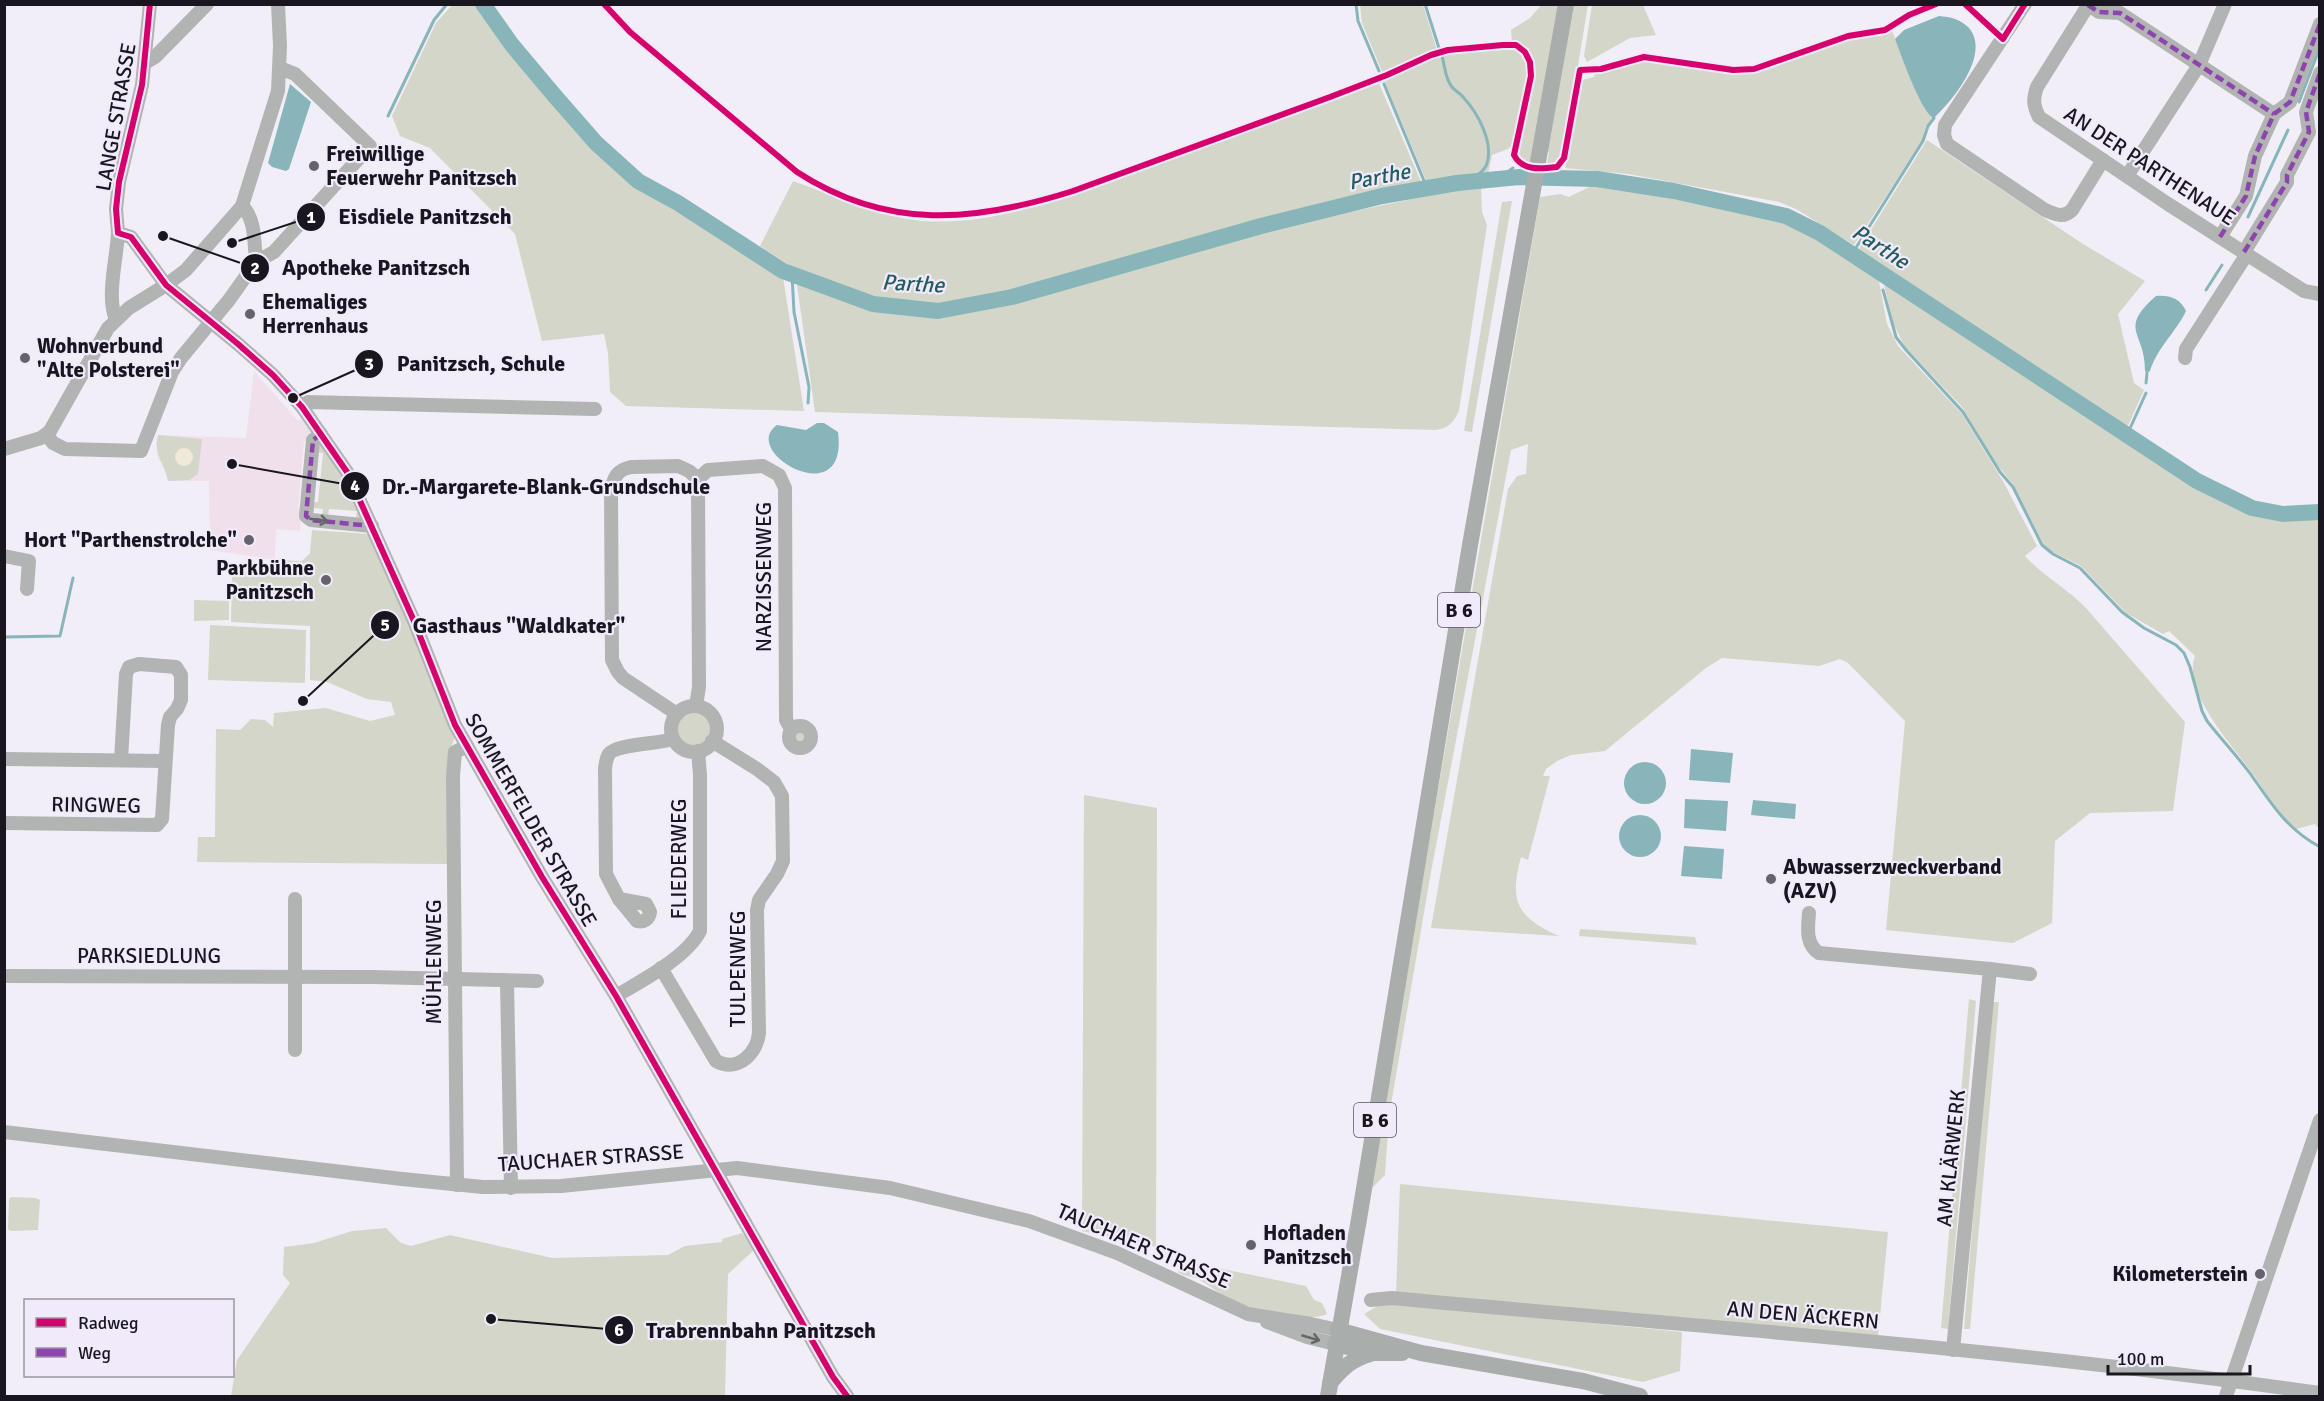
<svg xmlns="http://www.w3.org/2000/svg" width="2324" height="1401" viewBox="0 0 2324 1401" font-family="Signika,sans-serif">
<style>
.education{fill:#efe0eb}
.green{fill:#d3d6c8}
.sand{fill:#f0e8d8}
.water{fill:#87b5b9}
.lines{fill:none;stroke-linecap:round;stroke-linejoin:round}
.stream{stroke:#87b5b9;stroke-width:3}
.river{stroke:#87b5b9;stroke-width:16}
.minor{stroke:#b1b4b3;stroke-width:14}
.major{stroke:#a9adac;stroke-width:16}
.quiet{stroke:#8e44ad;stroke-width:4.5;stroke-dasharray:9 4.5;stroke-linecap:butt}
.cycleway-casing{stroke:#f1eafb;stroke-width:10}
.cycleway{stroke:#d6006c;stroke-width:6}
.oneway{stroke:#666569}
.poi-dot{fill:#66626b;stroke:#f1eafb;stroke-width:2}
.labels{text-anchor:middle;stroke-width:4.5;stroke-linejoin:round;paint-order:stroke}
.shield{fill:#f1eafb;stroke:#5a5661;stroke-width:1.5}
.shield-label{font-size:20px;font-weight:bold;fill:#1a161f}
.street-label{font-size:21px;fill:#1a161f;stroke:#f1eafb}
.poi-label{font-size:21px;font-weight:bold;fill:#1a161f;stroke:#f1eafb;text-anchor:start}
.water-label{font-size:22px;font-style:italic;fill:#235c5e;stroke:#f1eafb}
.leader{fill:none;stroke:#1a161f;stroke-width:2}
.callout-dot{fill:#1a161f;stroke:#f1eafb;stroke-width:2}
.mark-label{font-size:18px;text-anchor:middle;font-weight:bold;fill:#fff}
.callout-label{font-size:22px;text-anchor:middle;font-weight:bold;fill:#1a161f;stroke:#f1eafb;stroke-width:4.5;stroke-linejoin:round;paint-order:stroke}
</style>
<rect width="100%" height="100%" fill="#f2eef7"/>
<polygon class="education" points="254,371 298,421 301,419 310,431 309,441 304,441 298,508 302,508 300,531 276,529 275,560 210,550 209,481 168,481 166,469 158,459 156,444 158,435 246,438"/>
<g class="green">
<polygon points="453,4 479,5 515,57 589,142 636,185 783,277 804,411 626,406 610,392 608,353 604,334 542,341 515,234 430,148 400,136 392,116 436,23"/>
<polygon points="1360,4 1423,5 1437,50 1383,74 1362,23"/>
<path d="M 1541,5 L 1560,5 L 1531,165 C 1522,163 1518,158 1518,149 C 1523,127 1540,76 1531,55 C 1527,47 1520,44 1512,42 L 1511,30 L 1530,18 Z"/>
<polygon points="1572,5 1588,5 1563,156 1557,163 1547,165 1549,152 1547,151"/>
<polygon points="1592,5 1643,5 1656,35 1630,38 1587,62 1584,56"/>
<polygon points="1891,28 1918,97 1932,117 1925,129 1923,139 1854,245 1796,209 1779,202 1628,174 1565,168 1582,80 1594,77 1595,74 1631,61 1651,60 1711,69 1742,72 1753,71 1857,35 1881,33"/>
<path d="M 1511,49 C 1515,50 1520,52 1523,56 C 1534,71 1516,126 1512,145 L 1508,149 L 1492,155 L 1488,174 L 1427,183 L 1384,80 L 1439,55 Z"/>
<path d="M 1378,81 L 1422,184 L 1368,194 L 991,296 L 940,306 L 869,297 L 820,282 L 789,265 L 760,246 L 793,181 C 836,196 877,217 923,221 C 1004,227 1090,188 1164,160 C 1235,134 1307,107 1378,81 Z"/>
<polygon points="1927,140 2083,244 2145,281 2118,314 2134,383 2144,390 2126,430 1857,252"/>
<path d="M 1595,184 L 1657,191 L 1738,207 L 1787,219 L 1878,276 L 1887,324 L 1898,346 L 1962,414 L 2004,483 L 2037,546 L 2025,556 C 2043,576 2067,588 2086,608 L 2185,722 L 2173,811 L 2090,813 L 2055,841 L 2052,923 L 2013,943 L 1886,930 L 1905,721 L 1848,663 L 1840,659 L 1819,666 L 1722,658 L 1706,668 L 1605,751 L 1571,755 L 1557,761 L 1546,769 L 1543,776 L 1550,776 L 1528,860 L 1521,857 C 1509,902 1517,917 1559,936 L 1431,928 L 1508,489 L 1517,476 L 1526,474 L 1528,444 L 1511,450 L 1431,872 L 1389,1116 L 1385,1175 L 1369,1191 L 1540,197 L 1560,194 L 1569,197 Z"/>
<path d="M 1481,185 L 1482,212 L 1487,225 L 1459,411 C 1453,423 1449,428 1436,430 L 815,412 L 797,285 L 804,285 L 826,294 L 864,305 L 898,311 L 948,315 L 1007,303 L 1247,233 Z"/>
<polygon points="1512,201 1472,432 1464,431 1502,202"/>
<path d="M 1882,277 L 2144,454 L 2199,488 L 2255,511 L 2319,519 L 2319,829 L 2315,824 L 2296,829 C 2288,822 2279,814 2273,805 C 2265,794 2259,781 2250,770 C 2230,743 2182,691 2195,656 L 2169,631 L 2163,634 L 2126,613 L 2081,566 L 2051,551 L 2044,545 L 2013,484 L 1993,460 L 1962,407 L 1905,347 L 1894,325 Z"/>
<path d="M 158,435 L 202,439 L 198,474 L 189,480 L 168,481 C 165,464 153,454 158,435 Z"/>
<polygon points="321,443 342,474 362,518 356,519 357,511 329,509 328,517 322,516 323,509 314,508 313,516 311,502 318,502 323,453 316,452 318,445"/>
<polygon points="312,530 369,534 451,722 455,737 449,753 449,864 197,862 198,837 215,837 216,729 240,730 251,719 265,720 273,727 274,713 326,708 370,721 395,715 391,702 367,699 327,682 310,680 310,626 231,622 232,573 265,571 275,560 302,561 310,553"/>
<polygon points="194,600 229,601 229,620 194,621"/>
<polygon points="210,625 306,630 305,683 208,680"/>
<circle cx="694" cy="729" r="17"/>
<circle cx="800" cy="737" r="11"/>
<polygon points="1084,795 1157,808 1156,1247 1082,1231"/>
<polygon points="1580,929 1695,937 1697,945 1579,936"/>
<polygon points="1969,999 1976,1001 1948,1329 1941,1328"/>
<polygon points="1991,1002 1999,1002 1970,1329 1964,1329"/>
<polygon points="1400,1184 1888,1232 1878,1337 1396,1294"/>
<polygon points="11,1197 36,1198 40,1200 38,1230 11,1231 8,1229 9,1199"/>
<polygon points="386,1228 401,1243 411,1246 450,1235 552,1258 668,1255 685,1246 722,1242 722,1239 742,1233 755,1249 728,1274 725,1396 231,1396 237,1360 290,1283 283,1275 284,1247 314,1243 352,1231"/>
<path d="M 1198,1264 L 1306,1286 L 1314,1300 L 1322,1303 L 1327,1314 C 1307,1323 1256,1311 1236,1302 C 1222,1296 1212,1287 1200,1280 C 1193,1276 1184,1277 1178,1272 L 1182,1268 Z"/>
<polygon points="1397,1304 1682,1332 1680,1371 1643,1382 1380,1329 1364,1314 1379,1305"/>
</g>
<circle class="sand" cx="184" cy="457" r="9"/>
<g class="water">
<path d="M 1939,16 C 1951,17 1960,19 1969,28 C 1991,54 1953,100 1934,118 C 1921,113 1901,54 1895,39 L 1904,30 Z"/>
<polygon points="290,84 311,102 289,169 286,171 272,167 268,163"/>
<path d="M 2156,296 C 2169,295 2180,298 2186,311 C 2176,332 2157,348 2150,371 L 2147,373 L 2145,371 C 2146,332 2117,330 2156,296 Z"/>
<path d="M 817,423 L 824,423 L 838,432 C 849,515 738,452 777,425 L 806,430 Z"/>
<polygon points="1691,749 1733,753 1730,783 1689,780"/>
<circle cx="1645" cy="783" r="21"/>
<polygon points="1685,799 1728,801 1726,831 1684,828"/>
<polygon points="1753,800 1796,804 1795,819 1751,815"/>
<circle cx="1640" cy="836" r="21"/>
<polygon points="1684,846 1724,849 1722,879 1681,876"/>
</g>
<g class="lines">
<g class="stream">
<polyline points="1356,4 1358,21 1379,71"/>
<polyline points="1425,4 1439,48"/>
<path d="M 1442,56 C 1445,66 1445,79 1452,87 C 1455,91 1460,93 1463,97 C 1478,113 1495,144 1486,166 C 1482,173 1475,177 1469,182"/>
<polyline points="1384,84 1427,188"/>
<polyline points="2299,102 2320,47"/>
<polyline points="388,116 434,20 447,4"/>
<polyline points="1498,179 1513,168"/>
<polyline points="2248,217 2288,130"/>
<polyline points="1852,254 1923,141 1928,126 1934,118"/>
<polyline points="1879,272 1880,279"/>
<polyline points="792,275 794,312 809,387 808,403"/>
<path d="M 1883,290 L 1896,337 L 1906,350 L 1963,412 L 2000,472 L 2013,487 L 2042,545 L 2053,554 L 2080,568 L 2122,612 L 2144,628 L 2176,645 L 2184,653 L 2190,667 L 2202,711 L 2207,721 C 2222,740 2238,757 2252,776 C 2272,805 2288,830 2320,847"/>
<polyline points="2206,290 2222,265"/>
<polyline points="2146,383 2147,373"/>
<polyline points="2127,435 2146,393"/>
<polyline points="4,637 60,636 73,578"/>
</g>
<polyline class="river" points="483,4 512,45 554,95 596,143 638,181 678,203 783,271 873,304 938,311 1012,297 1261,226 1382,196 1457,183 1519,177 1597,179 1674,191 1786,216 1820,233 2197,481 2252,508 2283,514 2320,512"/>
<g class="minor">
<polyline points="150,4 142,85 119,182 116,209 118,233 131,237 166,285 238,344 273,375 302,407 347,472 414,621 455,725 542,877 616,996 833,1377 847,1396"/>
<path d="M 2025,4 L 1945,125 L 1944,135 L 1947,144 L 2045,210 C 2055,214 2063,219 2072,210 L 2103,160"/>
<polyline points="2087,4 2099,12 2120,13 2274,114"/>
<path d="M 2089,4 L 2037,87 C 2033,99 2033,105 2039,117 L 2168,204 L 2304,291 L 2320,294"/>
<polyline points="145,63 155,57 207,4"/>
<polyline points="2127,176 2199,65 2225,4"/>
<polyline points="2220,237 2246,196 2255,156 2274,114 2290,102 2320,24"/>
<polyline points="2244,252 2287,182 2287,175 2309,132 2306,112 2320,73"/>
<polyline points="256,262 274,252 370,146 295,74 280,68"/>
<path d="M 116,319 C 106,298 117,257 118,233"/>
<polyline points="2185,358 2186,349 2247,254"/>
<polyline points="302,407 308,402 595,409"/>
<polyline points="321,434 313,440 306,516 311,520 372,526"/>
<path d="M 47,435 L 53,443 L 65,449 L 141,451 L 172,372 L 181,358 L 229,300 L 256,262 C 254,243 256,219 242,206"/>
<polyline points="4,449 41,438 50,431 108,328 129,308 166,285 186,270 242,206 278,91 280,46 278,4"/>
<polyline points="698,479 708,470 763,466 779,475 785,488 786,720 791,729"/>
<polyline points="4,556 29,561 27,589"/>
<polyline points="696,706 699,687 698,479"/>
<circle cx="694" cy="729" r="23"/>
<path d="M 677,714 L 623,678 L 618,672 L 612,660 L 611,490 C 614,477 617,470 631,467 L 678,466 L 689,471 L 698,479"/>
<circle cx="800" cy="737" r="11"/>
<polyline points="4,759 165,761"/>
<polyline points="4,823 157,825 162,819 168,725 170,717 177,709 181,700 181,675 176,667 139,664 129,667 126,674 121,760"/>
<polyline points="295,899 295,1050"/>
<path d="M 619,899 L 606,874 L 605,768 C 606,763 606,758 609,754 C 616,744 659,744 673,739"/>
<path d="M 619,899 L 646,904 L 650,912 C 649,919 644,923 637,921 Z"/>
<path d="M 1809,913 C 1808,927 1805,944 1819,953 L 1990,969 L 1953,1350"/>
<path d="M 661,968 L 716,1061 C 738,1073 757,1053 759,1033 L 757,910 L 759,900 L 777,874 L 783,861 L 782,796 L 774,782 L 757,769 L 712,741"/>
<polyline points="1990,969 2030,974"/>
<polyline points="4,976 372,977 537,981"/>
<polyline points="507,982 511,1188"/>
<path d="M 616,996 C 641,981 686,958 700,931 L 700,775 L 698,751"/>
<polyline points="4,1132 402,1179 483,1187 561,1186 737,1168 890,1188 1029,1221 1117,1253 1248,1314 1311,1324 1338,1330"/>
<polyline points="457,1185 453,776 455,752 467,746"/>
<path d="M 1371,1300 L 1392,1298 C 1701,1327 2012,1349 2320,1393"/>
<polyline points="1267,1322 1307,1337 1335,1344"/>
<polyline points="2226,1396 2320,1120"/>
</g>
<g class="major">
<polyline points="1338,1330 1421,1353 1583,1381 1640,1396"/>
<polyline points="1335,1344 1373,1353 1402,1353"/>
<path d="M 1330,1383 C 1343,1367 1352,1359 1373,1353"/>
<polyline points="1328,1396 1359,1219 1470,545 1566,4"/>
</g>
<g class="quiet">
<polyline points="2088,5 2099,12 2120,13 2274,114"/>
<polyline points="2220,237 2246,196 2255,156 2274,114 2290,102 2320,24"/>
<polyline points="2244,252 2287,182 2287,175 2309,132 2306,112 2320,73"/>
<polyline points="321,434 313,440 306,516 311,520 372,526"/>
</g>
<defs>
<g id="cycleway">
<polyline points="150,4 142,85 119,182 116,209 118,233 131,237 166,285 238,344 273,375 302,407 347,472 414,621 455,725 542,877 616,996 833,1377 847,1396"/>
<path d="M 604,4 L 630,32 L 797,172 C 888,231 975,222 1073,191 L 1330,97 L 1387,75 L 1431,55 L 1448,50 L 1503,45 L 1516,45 L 1525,52 L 1530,62 L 1531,76 L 1514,155 C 1522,171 1540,169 1557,167 L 1564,158 L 1580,70 L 1601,69 L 1644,57 L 1733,70 L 1754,69 L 1848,36 L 1885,30 L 1909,15 L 1936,4"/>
<polyline points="1965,4 2003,39 2025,4"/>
</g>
</defs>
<use href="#cycleway" class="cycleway-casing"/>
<use href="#cycleway" class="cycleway"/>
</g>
<defs><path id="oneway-shaft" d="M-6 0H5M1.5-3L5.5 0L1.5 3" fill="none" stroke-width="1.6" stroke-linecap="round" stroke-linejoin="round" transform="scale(1.5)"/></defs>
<g class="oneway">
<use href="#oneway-shaft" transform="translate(319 520) rotate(8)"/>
<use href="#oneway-shaft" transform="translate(1311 1338) rotate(16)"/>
</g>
<g class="poi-dot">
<circle cx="314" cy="166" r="6"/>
<circle cx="250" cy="314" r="6"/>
<circle cx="25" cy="358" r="6"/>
<circle cx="249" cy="540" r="6"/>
<circle cx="326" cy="580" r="6"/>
<circle cx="1771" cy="879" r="6"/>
<circle cx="1251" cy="1245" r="6"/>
<circle cx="2260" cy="1274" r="6"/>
</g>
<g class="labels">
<g class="shield">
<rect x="1438" y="593" width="42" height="34" rx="4.5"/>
<rect x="1354" y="1103" width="42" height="34" rx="4.5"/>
</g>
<g class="shield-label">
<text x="1459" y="617">B 6</text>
<text x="1375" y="1127">B 6</text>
</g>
<g class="street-label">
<text transform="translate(116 117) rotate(-80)" y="7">LANGE STRASSE</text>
<text transform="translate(2150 166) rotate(33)" y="7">AN DER PARTHENAUE</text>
<text transform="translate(764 577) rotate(-90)" y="7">NARZISSENWEG</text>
<text transform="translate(96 805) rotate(1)" y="7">RINGWEG</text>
<text transform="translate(531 820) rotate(60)" y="7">SOMMERFELDER STRASSE</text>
<text transform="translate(679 859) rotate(-90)" y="7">FLIEDERWEG</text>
<text x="149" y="963">PARKSIEDLUNG</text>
<text transform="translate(434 962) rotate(-90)" y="7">MÜHLENWEG</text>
<text transform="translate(738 969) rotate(-90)" y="7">TULPENWEG</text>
<text transform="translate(591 1158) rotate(-4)" y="7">TAUCHAER STRASSE</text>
<text transform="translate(1951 1158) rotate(-84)" y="7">AM KLÄRWERK</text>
<text transform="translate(1144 1246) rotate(23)" y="7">TAUCHAER STRASSE</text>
<text transform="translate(1803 1315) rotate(5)" y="7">AN DEN ÄCKERN</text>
</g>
<g class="poi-label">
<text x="326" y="161">Freiwillige<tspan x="326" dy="24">Feuerwehr Panitzsch</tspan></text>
<text x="262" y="309">Ehemaliges<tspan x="262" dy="24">Herrenhaus</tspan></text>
<text x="37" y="353">Wohnverbund<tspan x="37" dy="24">"Alte Polsterei"</tspan></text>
<text x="237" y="547" text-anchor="end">Hort "Parthenstrolche"</text>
<text x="314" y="575" text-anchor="end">Parkbühne<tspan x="314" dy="24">Panitzsch</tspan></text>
<text x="1783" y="874">Abwasserzweckverband<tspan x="1783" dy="24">(AZV)</tspan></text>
<text x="1263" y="1240">Hofladen<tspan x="1263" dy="24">Panitzsch</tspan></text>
<text x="2248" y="1281" text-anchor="end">Kilometerstein</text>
</g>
<g class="water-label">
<text transform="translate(1379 176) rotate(-11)" y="8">Parthe</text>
<text transform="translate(1881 246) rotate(33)" y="8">Parthe</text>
<text transform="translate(913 283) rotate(3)" y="8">Parthe</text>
</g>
</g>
<path class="leader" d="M232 243L311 217M163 236L255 268M293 398L369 364M232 464L355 486M303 701L385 625M491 1319L619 1330"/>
<g class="callout-dot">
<circle cx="232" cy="243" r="6"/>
<circle cx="163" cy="236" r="6"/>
<circle cx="293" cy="398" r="6"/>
<circle cx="232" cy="464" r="6"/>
<circle cx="303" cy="701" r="6"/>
<circle cx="491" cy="1319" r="6"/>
<circle cx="311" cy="217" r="15"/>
<circle cx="255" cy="268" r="15"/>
<circle cx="369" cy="364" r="15"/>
<circle cx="355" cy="486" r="15"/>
<circle cx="385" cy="625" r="15"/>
<circle cx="619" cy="1330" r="15"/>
</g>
<g class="mark-label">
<text x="311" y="223">1</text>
<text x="255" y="274">2</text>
<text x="369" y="370">3</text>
<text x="355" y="492">4</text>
<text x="385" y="631">5</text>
<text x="619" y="1336">6</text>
</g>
<g class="callout-label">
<text x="425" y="224">Eisdiele Panitzsch</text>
<text x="376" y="275">Apotheke Panitzsch</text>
<text x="481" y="371">Panitzsch, Schule</text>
<text x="546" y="494">Dr.-Margarete-Blank-Grundschule</text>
<text x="519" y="633">Gasthaus "Waldkater"</text>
<text x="761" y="1338">Trabrennbahn Panitzsch</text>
</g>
<rect width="2324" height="1401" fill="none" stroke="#1a161f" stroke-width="12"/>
<rect x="24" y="1299" width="210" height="78" fill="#f1eafb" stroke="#9b95a3" stroke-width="1.5"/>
<rect x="36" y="1318" width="30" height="9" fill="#d6006c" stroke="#9b95a3" stroke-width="1.5"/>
<text x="78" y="1329" font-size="18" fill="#1a161f">Radweg</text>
<rect x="36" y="1348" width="30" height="9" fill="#8e44ad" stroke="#9b95a3" stroke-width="1.5"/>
<text x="78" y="1359" font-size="18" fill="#1a161f">Weg</text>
<path d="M2108 1365v9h142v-9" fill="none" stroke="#1a161f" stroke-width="3"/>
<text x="2117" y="1365" font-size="18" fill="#1a161f" stroke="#f1eafb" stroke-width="4.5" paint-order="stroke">100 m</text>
</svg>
